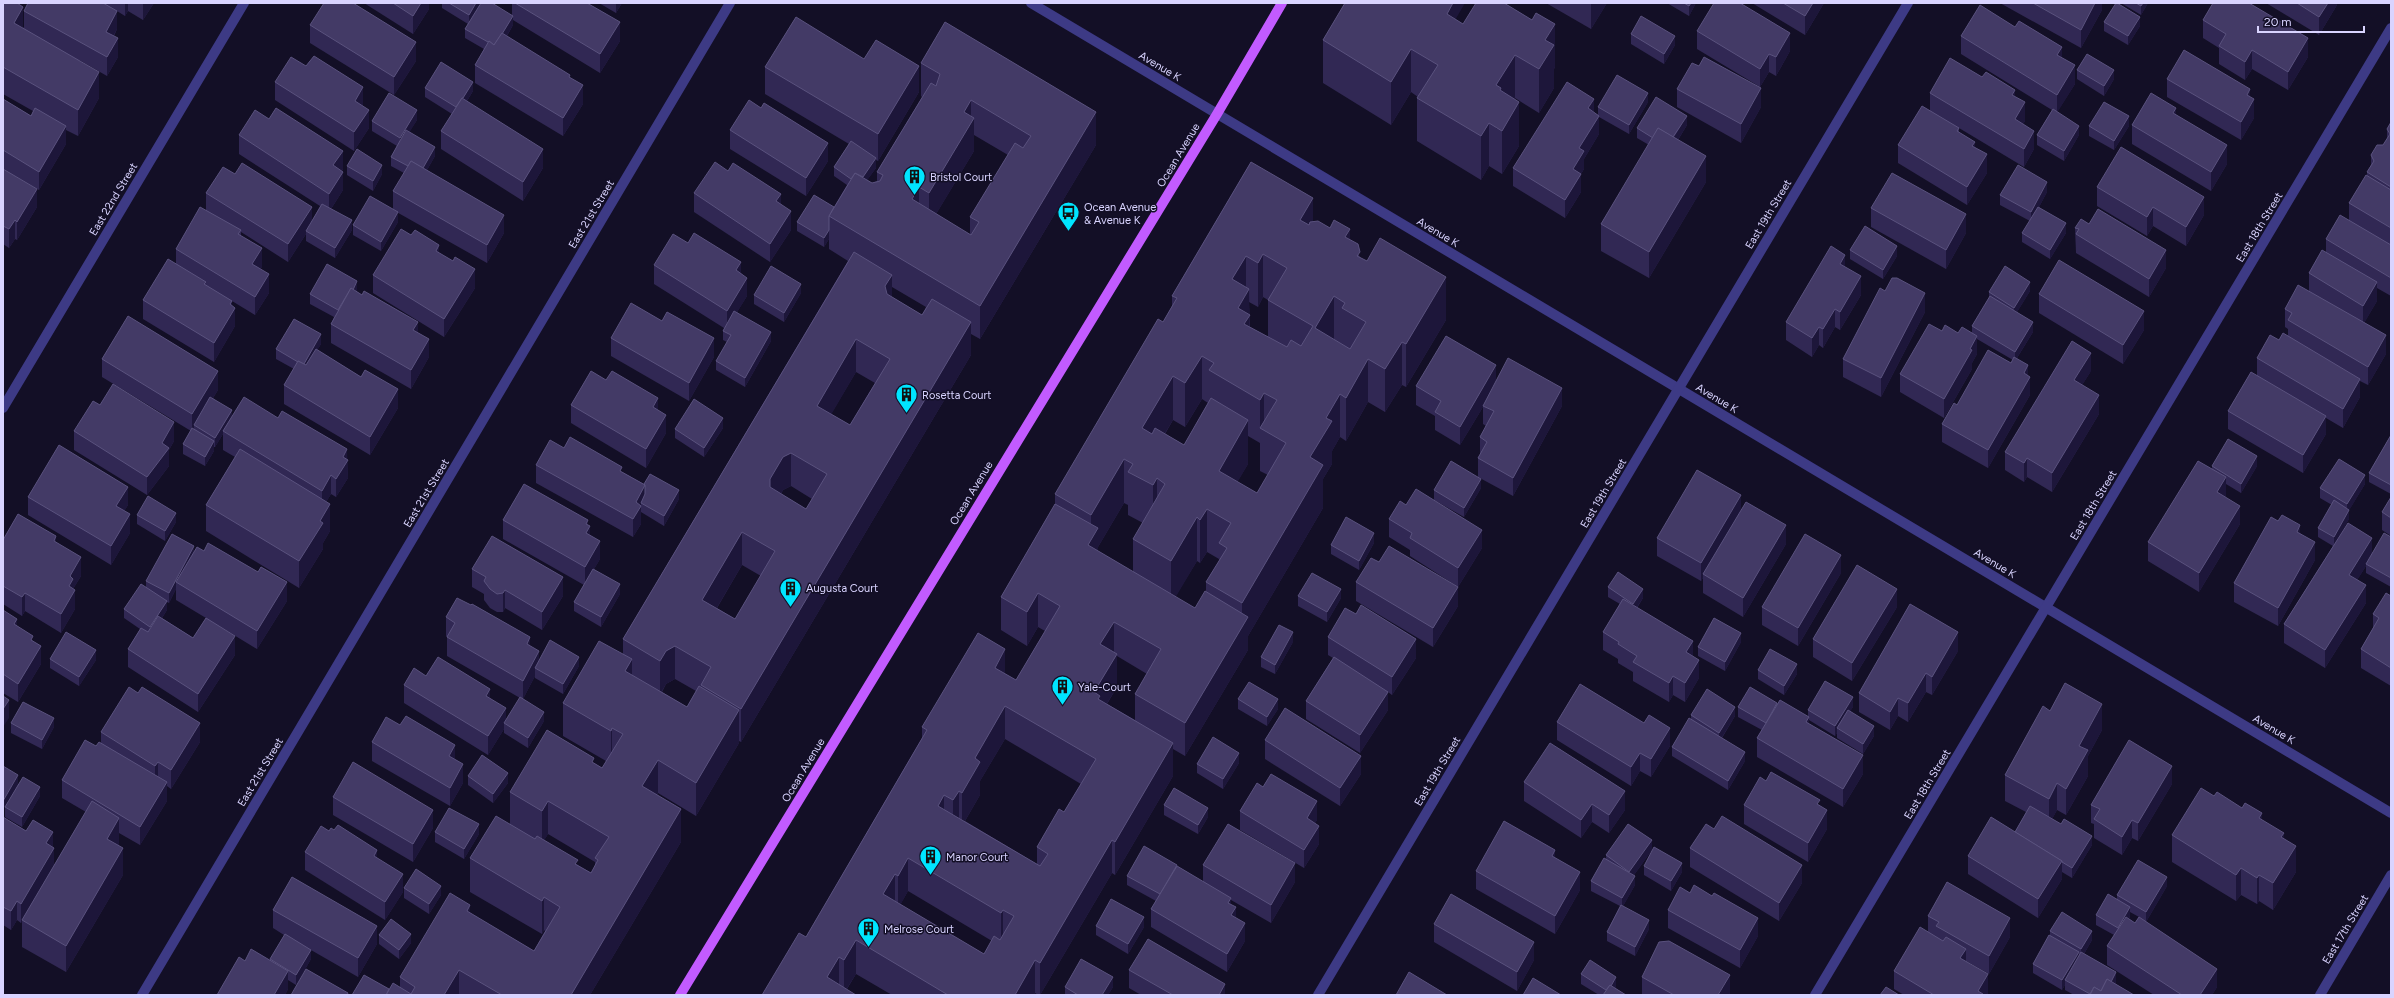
<svg xmlns="http://www.w3.org/2000/svg" width="2394" height="998" viewBox="0 0 2394 998" font-family="Figtree,sans-serif">
<style>
.lines{fill:none;stroke-linecap:round;stroke-linejoin:round}
.minor{stroke:#3d3a85;stroke-width:10}
.major{stroke:#c25bff;stroke-width:10}
.wall{fill:#312854;fill-rule:evenodd}
.shaded-wall{fill:#1d163a}
.building{fill:#433a66;stroke:#5a527e;fill-rule:evenodd}
.labels{text-anchor:middle;stroke-width:3;stroke-linejoin:round;paint-order:stroke}
.street-label{font-size:11px;fill:#d9d4ff;stroke:#130f26}
.poi-label{font-size:11px;fill:#d9d4ff;stroke:#130f26;text-anchor:start}
</style>
<rect width="100%" height="100%" fill="#130f26"/>
<g class="lines">
<g class="minor">
<polyline points="1031,3 2391,813"/>
<polyline points="3,408 244,3"/>
<polyline points="142,995 730,3"/>
<polyline points="1318,995 1908,3"/>
<polyline points="1815,995 2391,28"/>
<polyline points="2320,995 2391,875"/>
</g>
<polyline class="major" points="680,995 1217,114 1282,3"/>
</g>
<g class="wall">
<polygon points="3,3 24,28 24,11 103,3 154,3 143,20 128,11 125,16 117,11 117,29 114,36 118,57 107,76 79,60 99,98 78,136 66,130 66,144 39,190 13,175 37,207 17,240 15,239 9,248 3,244 3,99 31,116 33,111 3,94"/>
<polygon points="364,3 429,3 429,9 413,34"/>
<polygon points="442,3 479,3 479,6 512,15 512,3 587,3 620,41 600,73 513,20 513,25 507,36 570,78 583,104 563,136 475,83 475,65 484,49 465,38 465,29 468,24 442,8"/>
<polygon points="599,3 622,3 616,13"/>
<polygon points="1546,3 1607,3 1591,29"/>
<polygon points="1667,3 1696,3 1689,16"/>
<polygon points="1752,3 1824,3 1805,35"/>
<polygon points="2000,3 2102,3 2102,10 2081,48"/>
<polygon points="2121,3 2148,3 2141,15"/>
<polygon points="2266,3 2337,3 2337,5 2319,35"/>
<polygon points="1455,20 1463,24 1555,67 1554,69 1554,88 1539,113 1515,98 1514,99 1519,146 1502,174 1489,166 1481,180 1417,141 1417,98 1418,97 1411,92 1391,125 1323,83 1323,40"/>
<polygon points="2203,20 2308,57 2288,90 2252,69 2245,80 2219,64 2219,48 2203,38"/>
<polygon points="2104,22 2140,26 2128,45 2104,31"/>
<polygon points="310,25 416,61 394,95 310,43"/>
<polygon points="1697,31 1790,51 1776,76 1769,72 1760,87 1697,49"/>
<polygon points="1631,34 1675,45 1664,64 1631,44"/>
<polygon points="1961,36 2062,58 2075,84 2057,112 2079,135 2064,161 2037,145 2037,135 2052,110 1961,54"/>
<path d="M 921,63 L 1096,145 L 980,339 L 971,334 L 971,355 L 741,742 L 739,741 L 739,743 L 696,816 L 658,793 L 657,795 L 681,842 L 590,995 L 352,995 L 400,987 L 400,977 L 470,913 L 534,951 L 545,931 L 544,930 L 542,934 L 470,892 L 470,858 L 510,825 L 510,792 L 594,763 L 602,768 L 606,761 L 563,736 L 563,703 L 623,654 L 623,639 L 848,261 L 829,249 L 829,239 L 824,247 L 797,231 L 797,222 L 834,207 L 847,185 L 834,176 L 834,167 L 849,144 L 765,94 L 765,67 L 919,92 L 878,161 L 876,160 L 876,168 L 867,180 L 872,183 L 877,181 L 877,172 L 922,97 L 921,96 ZM 974,135 L 1008,155 L 970,217 L 970,235 L 936,214 L 974,151 ZM 892,287 L 926,307 L 922,315 L 892,297 ZM 856,372 L 875,383 L 850,425 L 831,414 ZM 791,486 L 812,499 L 806,509 L 781,494 L 783,490 ZM 742,565 L 761,576 L 735,619 L 717,608 ZM 675,679 L 696,691 L 687,707 L 662,692 L 666,684 ZM 548,834 L 595,862 L 595,866 L 591,873 L 578,865 L 544,840 Z"/>
<polygon points="306,66 363,106 369,128 354,151 275,100 275,82"/>
<polygon points="2077,70 2114,79 2104,96 2077,79"/>
<polygon points="2167,79 2254,118 2241,140 2167,97"/>
<polygon points="425,88 473,91 467,101 543,168 523,201 441,149 441,131 452,114 425,97"/>
<polygon points="1677,89 1761,107 1741,143 1677,107"/>
<polygon points="1930,93 2015,97 2025,121 2023,124 2034,149 2024,167 1959,128 1959,132 1975,147 1987,173 1967,205 1898,163 1898,145 1930,111"/>
<polygon points="1648,102 1629,134 1599,117 1599,134 1584,159 1584,169 1581,174 1581,192 1565,218 1513,186 1513,168 1594,112 1598,115 1598,107"/>
<polygon points="761,108 828,161 806,196 730,149 730,130"/>
<polygon points="2176,115 2227,164 2211,191 2132,144 2132,125"/>
<polygon points="417,120 409,132 435,156 427,170 504,233 487,263 393,210 393,191 404,173 391,166 391,157 397,146 372,131 372,121"/>
<polygon points="2391,122 2391,296 2377,288 2377,301 2364,323 2386,354 2368,385 2360,381 2360,397 2343,428 2326,418 2326,434 2303,473 2228,429 2228,411 2257,375 2257,358 2288,336 2288,329 2285,327 2285,309 2309,291 2309,273 2326,252 2326,239 2349,220 2349,203 2367,176 2367,172 2371,165 2371,155 2383,145 2387,139 2387,129"/>
<polygon points="1687,125 1678,140 1706,182 1649,278 1601,251 1601,224 1649,145 1637,138 1637,128"/>
<polygon points="2089,126 2129,126 2114,150 2089,136"/>
<polygon points="239,135 343,169 342,171 343,190 331,209 352,230 335,258 306,241 306,234 288,262 241,232 241,236 262,267 260,269 269,293 255,315 232,301 232,306 235,326 214,362 143,319 143,300 176,264 176,249 206,210 206,193 312,221 320,206 239,154"/>
<path d="M 1251,162 L 1313,222 L 1330,228 L 1350,240 L 1360,257 L 1446,320 L 1406,387 L 1402,385 L 1385,412 L 1368,402 L 1346,441 L 1340,437 L 1332,451 L 1332,464 L 1323,479 L 1323,508 L 1248,636 L 1248,650 L 1185,756 L 1173,749 L 1173,776 L 1115,875 L 1112,873 L 1040,995 L 1038,995 L 1035,993 L 1034,995 L 892,995 L 856,974 L 847,989 L 762,995 L 806,937 L 922,738 L 922,727 L 1005,674 L 1016,680 L 1045,631 L 1038,627 L 1027,646 L 1001,630 L 1001,597 L 1055,504 L 1055,494 L 1163,322 L 1172,306 L 1172,296 ZM 1263,297 L 1268,300 L 1268,337 L 1250,327 L 1249,302 L 1258,307 ZM 1202,399 L 1208,403 L 1184,445 L 1165,434 L 1173,420 L 1185,427 ZM 1248,436 L 1260,443 L 1260,442 L 1260,471 L 1268,475 L 1257,493 L 1237,482 L 1248,464 ZM 1124,503 L 1128,505 L 1128,515 L 1143,523 L 1133,539 L 1133,572 L 1098,551 L 1098,547 ZM 1207,552 L 1219,559 L 1219,561 L 1206,582 L 1206,592 L 1195,608 L 1175,597 L 1197,561 L 1200,563 ZM 1117,656 L 1147,674 L 1135,694 L 1135,720 L 1107,704 L 1117,687 ZM 1005,739 L 1081,784 L 1064,812 L 1037,847 L 1037,864 L 965,821 L 980,795 L 980,781 ZM 908,891 L 992,941 L 984,954 L 900,905 Z"/>
<polygon points="347,166 382,174 373,191 347,175"/>
<polygon points="728,171 781,204 791,230 770,262 694,212 694,193"/>
<polygon points="2097,187 2204,215 2186,246 2153,226 2147,236 2097,206"/>
<polygon points="2047,192 2039,207 2066,233 2050,259 2022,242 2022,233 2030,221 2000,205 2000,195"/>
<polygon points="1871,208 1966,233 1946,269 1871,227"/>
<polygon points="398,222 381,251 353,235 353,225"/>
<polygon points="2089,224 2166,268 2149,297 2076,253 2075,228"/>
<polygon points="1850,250 1897,256 1883,279 1850,259"/>
<polygon points="439,253 475,288 444,337 373,293 373,275"/>
<polygon points="654,265 741,273 747,296 737,312 771,341 745,387 716,370 716,361 727,342 723,340 723,331 724,328 654,284"/>
<polygon points="1845,267 1861,295 1840,330 1835,327 1823,348 1819,345 1812,357 1786,340 1786,322"/>
<polygon points="357,291 357,292 418,333 429,357 411,389 331,343 331,324 334,317 310,304 310,294"/>
<polygon points="1885,291 1925,312 1881,397 1843,377 1843,359"/>
<polygon points="2030,291 2017,312 2033,332 2017,358 2028,376 2030,395 1988,468 1942,442 1942,424 1957,405 2011,363 2013,360 1977,339 1977,354 1972,363 1972,369 1944,418 1900,392 1900,374 1942,331 1958,333 1972,333 1972,326 1989,298 1989,292"/>
<polygon points="801,293 784,322 754,304 754,295"/>
<polygon points="2039,294 2144,330 2123,364 2039,313"/>
<polygon points="662,321 714,357 689,401 611,356 611,338"/>
<polygon points="321,344 317,350 361,377 398,408 370,455 284,404 284,385 294,369 276,359 276,349"/>
<polygon points="102,359 218,390 213,398 232,417 347,459 348,478 336,497 331,494 326,502 330,531 323,543 323,549 299,588 206,531 206,505 235,457 223,450 223,434 215,447 214,447 214,451 205,466 183,454 183,444 191,431 102,377"/>
<polygon points="2391,366 2391,379 2390,378 2390,369"/>
<polygon points="2091,371 2082,385 2099,414 2052,492 2027,477 2024,482 2005,470 2005,452"/>
<polygon points="606,380 658,410 666,433 646,468 571,423 571,405"/>
<polygon points="1496,380 1562,406 1513,496 1478,477 1478,458 1480,455 1480,437 1486,426 1483,424 1483,407 1460,445 1435,430 1435,416 1416,405 1416,386"/>
<polygon points="100,405 174,441 169,450 169,466 147,495 74,450 74,431"/>
<polygon points="723,428 704,457 675,438 675,429"/>
<polygon points="2391,435 2391,494 2369,482 2369,473"/>
<polygon points="564,448 622,472 644,484 679,499 664,526 641,512 641,524 633,537 536,483 536,465"/>
<polygon points="2212,466 2257,466 2241,493 2226,484 2226,496 2225,497 2240,524 2199,592 2148,561 2148,542 2212,469"/>
<polygon points="2365,484 2349,510 2349,519 2336,541 2372,553 2391,537 2391,587 2366,573 2366,566 2357,580 2366,603 2325,668 2284,643 2284,624 2333,546 2318,537 2318,528 2332,505 2320,498 2320,488"/>
<polygon points="1481,488 1464,517 1434,500 1434,490"/>
<polygon points="28,497 128,505 124,511 130,533 111,565 28,515"/>
<polygon points="2391,497 2391,536 2382,530 2382,512"/>
<polygon points="1406,505 1482,548 1458,587 1410,556 1410,550 1389,537 1389,519"/>
<polygon points="1741,511 1786,544 1743,617 1703,593 1703,578 1701,581 1657,556 1657,538"/>
<polygon points="137,515 176,522 165,541 137,524"/>
<polygon points="503,520 588,525 590,535 600,559 594,569 620,594 601,627 574,611 574,602 584,585 503,539"/>
<polygon points="2300,533 2315,560 2278,626 2234,602 2234,583"/>
<polygon points="3,540 56,542 81,576 73,589 75,609 61,633 25,611 22,616 3,604"/>
<polygon points="1374,543 1359,570 1331,554 1331,545"/>
<path d="M 194,552 L 287,601 L 257,649 L 224,629 L 235,655 L 198,712 L 128,667 L 128,649 L 140,629 L 124,618 L 124,609 L 146,587 L 146,581 ZM 176,589 L 176,600 L 206,618 L 193,638 L 162,618 L 167,610 L 167,602 L 169,603 Z"/>
<polygon points="1379,562 1458,606 1433,647 1356,601 1356,582"/>
<polygon points="472,569 563,596 542,630 505,608 503,612 497,612 490,608 484,600 484,594 472,587"/>
<polygon points="1841,573 1798,646 1762,625 1762,607"/>
<polygon points="1608,587 1643,598 1637,608 1693,656 1699,678 1685,702 1673,695 1669,702 1633,681 1633,672 1618,663 1618,659 1603,650 1603,632 1620,604 1608,597"/>
<polygon points="1298,596 1341,598 1327,622 1298,606"/>
<polygon points="2391,596 2391,686 2361,668 2361,649 2373,628 2373,614"/>
<polygon points="1897,607 1852,681 1813,657 1813,639"/>
<polygon points="3,610 17,626 33,641 41,664 18,702 3,693"/>
<polygon points="446,617 530,646 539,661 579,666 563,694 535,678 535,676 523,699 544,721 528,748 504,733 504,729 488,755 404,703 404,685 426,676 490,698 506,721 520,698 447,656 447,637 446,636"/>
<polygon points="1328,637 1416,658 1392,695 1388,692 1388,710 1360,753 1306,719 1306,701 1333,658 1328,655"/>
<polygon points="1293,642 1275,674 1261,667 1261,657"/>
<polygon points="1741,642 1725,671 1698,656 1698,647"/>
<polygon points="1958,651 1932,695 1926,692 1908,722 1898,716 1890,730 1859,712 1859,693"/>
<polygon points="50,659 96,660 79,686 50,668"/>
<polygon points="1758,670 1797,674 1784,695 1758,679"/>
<polygon points="1238,699 1278,709 1267,726 1238,709"/>
<polygon points="1777,703 1808,717 1808,710 1853,707 1850,711 1874,736 1863,754 1837,738 1837,733 1835,736 1809,720 1809,724 1863,774 1843,807 1757,757 1757,738 1762,730 1738,717 1738,707"/>
<polygon points="2050,711 2102,730 2088,756 2088,776 2066,815 2057,810 2052,819 2092,845 2072,878 2062,872 2062,879 2038,918 1968,874 1968,856 2015,832 2026,812 2005,801 2005,775"/>
<polygon points="1691,715 1735,716 1722,738 1745,761 1728,790 1672,756 1672,747 1691,719"/>
<polygon points="1557,722 1644,723 1670,746 1651,777 1640,771 1631,786 1557,740"/>
<polygon points="11,723 54,727 42,749 11,733"/>
<polygon points="400,725 455,760 463,783 450,806 372,761 372,742"/>
<polygon points="101,732 200,742 171,789 167,786 167,801 140,845 119,833 119,844 118,846 123,875 66,972 22,947 22,921 21,923 17,920 11,930 3,925 3,817 53,847 54,866 86,812 62,798 62,780 96,746 101,743"/>
<polygon points="1265,740 1361,774 1340,806 1265,759"/>
<polygon points="1239,763 1223,789 1197,773 1197,764"/>
<polygon points="468,776 508,783 493,803 468,785"/>
<polygon points="1766,781 1820,806 1827,829 1808,862 1744,824 1744,805"/>
<polygon points="1524,782 1625,810 1609,833 1592,822 1581,838 1524,801"/>
<polygon points="18,784 40,796 22,827 5,817 5,808"/>
<polygon points="2172,784 2138,841 2132,838 2122,855 2094,838 2094,824 2091,823 2091,805"/>
<polygon points="2214,796 2242,808 2262,820 2284,838 2296,872 2273,910 2259,901 2257,904 2241,895 2236,901 2172,862 2172,835"/>
<polygon points="333,797 433,828 413,862 333,815"/>
<polygon points="1164,805 1208,817 1198,834 1164,815"/>
<polygon points="1240,811 1317,820 1315,823 1319,844 1304,868 1240,830"/>
<polygon points="1714,829 1802,883 1779,921 1690,867 1690,848"/>
<polygon points="329,831 377,858 403,892 385,920 305,870 305,852"/>
<polygon points="435,832 479,834 464,859 435,842"/>
<polygon points="1652,850 1634,875 1635,885 1623,906 1649,929 1635,956 1607,941 1607,932 1620,906 1591,891 1591,881 1606,859 1606,855"/>
<polygon points="1555,858 1580,890 1555,934 1476,889 1476,871"/>
<polygon points="1203,865 1295,882 1271,923 1231,900 1231,904 1245,941 1227,972 1151,927 1151,909 1156,901 1127,885 1127,876 1177,866 1203,882"/>
<polygon points="1644,866 1682,872 1671,891 1644,875"/>
<path d="M 2167,886 L 2146,922 L 2217,987 L 2212,995 L 2154,995 L 2107,965 L 2107,946 L 2114,935 L 2096,925 L 2096,915 L 2117,899 L 2117,895 ZM 2130,912 L 2139,917 L 2135,923 L 2129,919 L 2130,916 Z"/>
<polygon points="404,888 441,895 429,914 404,898"/>
<polygon points="273,910 377,944 358,977 311,950 311,959 296,985 288,980 288,989 285,995 217,995 245,961 270,960 284,935 273,928"/>
<polygon points="1668,910 1758,936 1740,968 1668,928"/>
<polygon points="1928,916 2010,937 1989,974 1966,961 1988,993 1987,995 1904,995 1894,989 1894,971 1928,931"/>
<polygon points="1434,924 1534,960 1517,991 1434,942"/>
<polygon points="1096,926 1144,927 1128,954 1096,935"/>
<polygon points="2050,931 2092,940 2084,954 2116,982 2115,984 2134,995 2074,995 2065,990 2065,985 2062,990 2033,973 2033,964 2050,936"/>
<polygon points="379,935 411,943 399,959 379,944"/>
<polygon points="1129,970 1225,995 1141,995 1129,988"/>
<polygon points="1581,974 1616,987 1615,988 1626,995 1599,995 1581,984"/>
<polygon points="1642,977 1730,993 1729,995 1642,995"/>
<polygon points="1065,987 1113,987 1108,995 1065,995"/>
</g>
<g class="shaded-wall">
<polygon points="125,3 128,3 128,11 125,16"/>
<polygon points="143,3 154,3 143,20"/>
<polygon points="421,3 429,3 429,9 413,34 413,16"/>
<polygon points="476,3 479,3 479,7 469,25 469,15"/>
<polygon points="616,3 622,3 616,13"/>
<polygon points="1445,3 1465,3 1447,34"/>
<polygon points="1591,3 1607,3 1591,29"/>
<polygon points="1691,3 1696,3 1689,16 1689,6"/>
<polygon points="1813,3 1824,3 1805,35 1805,16"/>
<polygon points="2095,3 2102,3 2102,10 2081,48 2081,30"/>
<polygon points="2143,3 2148,3 2141,15 2141,6"/>
<polygon points="2328,3 2337,3 2337,5 2319,35 2319,17"/>
<polygon points="23,7 23,33 14,23"/>
<polygon points="117,11 117,29 106,50 106,32"/>
<polygon points="513,16 513,25 495,56 495,46"/>
<polygon points="2140,17 2140,26 2128,45 2128,36"/>
<polygon points="620,22 620,41 600,73 600,54"/>
<polygon points="1555,24 1555,67 1554,69 1554,88 1539,113 1539,69 1545,40"/>
<polygon points="1790,33 1790,51 1776,76 1776,57"/>
<polygon points="1675,36 1675,45 1664,64 1664,54"/>
<polygon points="118,38 118,57 107,76 107,57"/>
<polygon points="2308,38 2308,57 2288,90 2288,72"/>
<polygon points="416,42 416,61 394,95 394,77"/>
<polygon points="2062,47 2062,66 2057,55"/>
<polygon points="1411,49 1411,92 1391,125 1391,82"/>
<polygon points="2252,50 2252,69 2245,80 2245,62"/>
<polygon points="1769,54 1769,72 1760,87 1760,69"/>
<polygon points="1515,55 1515,98 1496,129 1496,85"/>
<polygon points="2075,65 2075,84 2057,113 2057,95"/>
<polygon points="919,66 919,92 878,161 878,134"/>
<polygon points="2114,70 2114,79 2104,96 2104,86"/>
<polygon points="99,72 99,98 78,136 78,110"/>
<polygon points="473,82 473,91 457,117 457,108"/>
<polygon points="583,85 583,104 563,136 563,118"/>
<polygon points="363,87 363,106 355,119 355,101"/>
<polygon points="1761,88 1761,107 1741,143 1741,124"/>
<polygon points="2250,89 2250,107 2254,99 2254,118 2241,140 2241,122 2247,95"/>
<polygon points="2015,90 2015,108 2012,95"/>
<polygon points="1648,93 1648,102 1629,134 1629,125"/>
<polygon points="1594,99 1594,117 1588,108"/>
<polygon points="971,100 971,123 974,118 974,151 929,226 929,193 964,112"/>
<polygon points="1519,102 1519,146 1502,174 1502,131"/>
<polygon points="2025,102 2025,121 2015,138 2015,119"/>
<polygon points="2176,108 2176,126 2173,113"/>
<polygon points="369,110 369,128 354,151 354,132"/>
<polygon points="417,110 417,120 400,148 400,138"/>
<polygon points="1096,112 1096,145 980,339 980,306"/>
<polygon points="1599,116 1599,134 1584,159 1584,169 1573,187 1573,169 1579,148"/>
<polygon points="1687,116 1687,125 1668,156 1668,147"/>
<polygon points="2129,116 2129,126 2114,150 2114,141"/>
<polygon points="1489,123 1489,166 1481,180 1481,136"/>
<polygon points="66,126 66,144 39,190 39,172"/>
<polygon points="2079,126 2079,135 2064,161 2064,151"/>
<polygon points="2034,131 2034,149 2024,167 2024,149"/>
<polygon points="1975,142 1975,160 1972,146"/>
<polygon points="828,143 828,161 806,196 806,178"/>
<polygon points="2227,145 2227,164 2211,191 2211,172"/>
<polygon points="435,147 435,156 420,182 420,173"/>
<polygon points="543,149 543,168 523,201 523,182"/>
<polygon points="343,151 343,169 333,184 333,165"/>
<polygon points="1987,154 1987,173 1967,205 1967,187"/>
<polygon points="1706,156 1706,182 1649,278 1649,252"/>
<polygon points="876,158 876,168 858,193 858,184"/>
<polygon points="382,165 382,174 373,191 373,181"/>
<polygon points="343,172 343,190 329,212 329,194"/>
<polygon points="1581,174 1581,192 1565,218 1565,200"/>
<polygon points="2047,182 2047,192 2031,222 2031,212"/>
<polygon points="919,187 919,220 912,199"/>
<polygon points="37,189 37,207 17,240 17,222"/>
<polygon points="781,194 781,212 776,201"/>
<polygon points="2204,197 2204,215 2186,246 2186,227"/>
<polygon points="1313,198 1313,241 1300,220"/>
<polygon points="312,207 312,225 306,231 306,234 288,262 288,244"/>
<polygon points="2153,207 2153,226 2147,236 2147,217"/>
<polygon points="791,211 791,230 770,262 770,244"/>
<polygon points="398,212 398,222 381,251 381,242"/>
<polygon points="1966,214 1966,233 1946,269 1946,250"/>
<polygon points="504,215 504,233 487,263 487,245"/>
<polygon points="15,220 15,239 9,248 9,229"/>
<polygon points="352,220 352,230 335,258 335,248"/>
<polygon points="2066,223 2066,233 2050,259 2050,250"/>
<polygon points="1350,229 1350,272 1345,237"/>
<polygon points="829,230 829,239 824,247 824,238"/>
<polygon points="439,245 439,263 436,251"/>
<polygon points="1897,246 1897,256 1883,279 1883,270"/>
<polygon points="262,248 262,267 252,283 252,264"/>
<polygon points="2166,250 2166,268 2149,297 2149,279"/>
<polygon points="1263,254 1263,297 1258,307 1258,263"/>
<polygon points="1845,255 1845,274 1840,264"/>
<polygon points="1246,256 1246,295 1249,289 1250,358 1244,368 1232,279"/>
<polygon points="741,262 741,280 736,270"/>
<polygon points="475,269 475,288 444,337 444,319"/>
<polygon points="269,274 269,293 255,315 255,297"/>
<polygon points="892,275 892,308 885,320 885,286"/>
<polygon points="1861,276 1861,295 1840,330 1840,312"/>
<polygon points="1446,277 1446,320 1406,387 1406,344"/>
<polygon points="747,278 747,296 727,329 727,311"/>
<polygon points="357,281 357,291 342,322 342,312"/>
<polygon points="2030,282 2030,291 2014,317 2014,308"/>
<polygon points="2377,282 2377,301 2363,325 2363,306"/>
<polygon points="801,284 801,293 784,322 784,313"/>
<polygon points="1925,293 1925,312 1881,397 1881,378"/>
<polygon points="1334,296 1334,340 1315,328"/>
<polygon points="232,301 232,313 235,308 235,326 214,362 214,343 230,304"/>
<polygon points="1835,309 1835,327 1823,348 1823,329"/>
<polygon points="2144,311 2144,330 2123,364 2123,345"/>
<polygon points="418,322 418,341 413,330"/>
<polygon points="971,322 971,355 741,742 741,709"/>
<polygon points="2033,322 2033,332 2015,361 2015,352"/>
<polygon points="1819,327 1819,345 1812,357 1812,338"/>
<polygon points="771,332 771,341 745,387 745,378"/>
<polygon points="321,334 321,344 303,374 303,365"/>
<polygon points="2386,335 2386,354 2368,385 2368,367"/>
<polygon points="1977,336 1977,354 1972,363 1972,369 1944,418 1944,399 1970,349"/>
<polygon points="714,338 714,357 689,401 689,383"/>
<polygon points="429,339 429,357 411,389 411,370"/>
<polygon points="856,339 856,372 817,439 817,406"/>
<polygon points="1402,342 1402,385 1385,412 1385,369"/>
<polygon points="2091,353 2091,371 2074,398 2074,380"/>
<polygon points="1202,356 1202,399 1185,427 1185,383"/>
<polygon points="1368,359 1368,402 1346,441 1346,398"/>
<polygon points="1496,365 1496,384 1483,406 1483,407 1460,445 1460,427"/>
<polygon points="2028,365 2028,379 2030,377 2030,395 1988,468 1988,450"/>
<polygon points="218,371 218,390 195,426 194,425 194,429 192,432 192,414"/>
<polygon points="1173,376 1173,420 1142,471 1142,428"/>
<polygon points="2360,379 2360,397 2343,428 2343,409"/>
<polygon points="1562,388 1562,406 1513,496 1513,478"/>
<polygon points="398,389 398,408 370,455 370,437"/>
<polygon points="1264,393 1264,430 1260,428 1260,443 1260,400"/>
<polygon points="1340,394 1340,437 1332,451 1332,464 1323,479 1323,508 1248,636 1248,650 1185,756 1185,723 1242,627 1242,603 1310,457 1326,418"/>
<polygon points="2099,395 2099,414 2052,492 2052,473"/>
<polygon points="658,398 658,417 653,407"/>
<polygon points="232,410 232,419 223,431 223,434 215,447 215,438"/>
<polygon points="666,415 666,433 646,468 646,449"/>
<polygon points="2326,416 2326,434 2303,473 2303,455"/>
<polygon points="723,418 723,428 704,457 704,448"/>
<polygon points="1248,420 1248,464 1219,514 1219,471"/>
<polygon points="174,422 174,441 169,450 169,466 147,495 147,477 162,443"/>
<polygon points="214,441 214,451 205,466 205,457"/>
<polygon points="347,449 348,478 336,497 336,479 343,457"/>
<polygon points="791,453 791,486 783,490 770,512 770,479 783,457"/>
<polygon points="2257,456 2257,466 2241,493 2241,484"/>
<polygon points="2027,458 2027,477 2024,482 2024,463"/>
<polygon points="1124,459 1124,503 1098,547 1098,562 1088,545 1091,539 1091,515"/>
<polygon points="331,475 331,494 322,509 322,491"/>
<polygon points="2365,475 2365,484 2347,514 2347,504"/>
<polygon points="2226,477 2226,496 2217,510 2217,492"/>
<polygon points="1157,478 1157,522 1153,529 1153,485"/>
<polygon points="1481,479 1481,488 1464,517 1464,508"/>
<polygon points="645,485 645,503 641,503 641,524 633,537 633,519 636,502"/>
<polygon points="128,487 128,505 116,525 116,506"/>
<polygon points="679,490 679,499 664,526 664,516"/>
<polygon points="1741,495 1741,513 1703,574 1703,578 1701,581 1701,563"/>
<polygon points="330,504 330,531 323,543 323,549 299,588 299,561 320,521"/>
<polygon points="2240,506 2240,524 2199,592 2199,573"/>
<polygon points="1207,509 1207,552 1200,563 1200,520"/>
<polygon points="2349,510 2349,519 2334,546 2334,537"/>
<polygon points="176,513 176,522 165,541 165,531"/>
<polygon points="130,514 130,533 111,565 111,546"/>
<polygon points="1197,517 1197,561 1171,605 1171,561"/>
<polygon points="588,520 588,530 590,526 590,544 586,551 586,524"/>
<polygon points="1786,525 1786,544 1743,617 1743,598"/>
<polygon points="2300,525 2300,544 2297,532"/>
<polygon points="1482,530 1482,548 1458,587 1458,568"/>
<polygon points="742,532 742,565 702,633 702,600"/>
<polygon points="1374,533 1374,543 1359,570 1359,561"/>
<polygon points="56,536 56,555 54,541"/>
<polygon points="2372,538 2372,556 2366,564 2366,566 2349,593 2349,575"/>
<polygon points="600,541 600,559 585,585 585,567"/>
<polygon points="2315,542 2315,560 2278,626 2278,608"/>
<polygon points="194,546 194,555 176,582 176,589 169,603 169,593"/>
<polygon points="1841,555 1841,573 1798,646 1798,628"/>
<polygon points="81,557 81,576 73,589 75,590 75,609 61,633 61,614 69,586 70,576"/>
<polygon points="563,577 563,596 542,630 542,612"/>
<polygon points="287,582 287,601 257,649 257,631"/>
<polygon points="620,584 620,594 601,627 601,617"/>
<polygon points="2366,585 2366,603 2325,668 2325,650"/>
<polygon points="1458,587 1458,606 1433,647 1433,628"/>
<polygon points="1341,589 1341,598 1327,622 1327,612"/>
<polygon points="1643,589 1643,598 1633,613 1633,604"/>
<polygon points="1897,589 1897,607 1852,681 1852,663"/>
<polygon points="505,590 505,608 503,612 503,593"/>
<polygon points="25,593 25,611 22,616 22,597"/>
<polygon points="1038,593 1038,627 1027,646 1027,612"/>
<polygon points="167,601 167,610 150,636 150,627"/>
<polygon points="17,619 17,637 14,624"/>
<polygon points="1114,622 1114,655 1100,644"/>
<polygon points="1293,632 1293,642 1275,674 1275,665"/>
<polygon points="1958,632 1958,651 1932,695 1932,677"/>
<polygon points="1741,633 1741,642 1725,671 1725,662"/>
<polygon points="235,636 235,655 198,712 198,694"/>
<polygon points="530,637 530,656 527,644"/>
<polygon points="1416,639 1416,658 1392,695 1392,677"/>
<polygon points="1693,641 1693,659 1686,652"/>
<polygon points="41,646 41,664 18,702 18,684"/>
<polygon points="675,646 675,679 666,684 660,694 660,661 666,651"/>
<polygon points="1005,649 1005,682 995,668"/>
<polygon points="96,650 96,660 79,686 79,677"/>
<polygon points="539,651 539,669 535,668 535,676 523,699 523,681"/>
<polygon points="1117,654 1117,687 1100,715 1094,692"/>
<polygon points="579,657 579,666 563,694 563,684"/>
<polygon points="632,659 632,693 625,671"/>
<polygon points="1699,660 1699,678 1685,702 1685,683"/>
<polygon points="1797,664 1797,674 1784,695 1784,686"/>
<polygon points="1926,673 1926,692 1908,722 1908,703"/>
<polygon points="1673,676 1673,695 1669,702 1669,683"/>
<polygon points="490,689 490,708 486,696"/>
<polygon points="1388,692 1388,710 1360,753 1360,735"/>
<polygon points="1853,697 1853,707 1839,730 1837,728 1837,733 1835,736 1835,726"/>
<polygon points="1898,698 1898,716 1890,730 1890,712"/>
<polygon points="1278,699 1278,709 1267,726 1267,717"/>
<polygon points="9,700 9,718 3,727 3,709"/>
<polygon points="2102,704 2102,730 2088,756 2088,776 2066,815 2066,789 2079,746"/>
<polygon points="1005,706 1005,739 980,781 980,795 962,826 962,793 975,758"/>
<polygon points="1735,707 1735,716 1719,742 1719,733"/>
<polygon points="506,708 506,724 504,723 504,729 488,755 488,736"/>
<polygon points="739,710 739,743 696,816 696,783"/>
<polygon points="544,712 544,721 528,748 528,738"/>
<polygon points="1809,717 1809,736 1806,722"/>
<polygon points="54,718 54,727 42,749 42,740"/>
<polygon points="200,723 200,742 171,789 171,770"/>
<polygon points="1874,726 1874,736 1863,754 1863,744"/>
<polygon points="612,728 612,761 611,764 611,731"/>
<polygon points="1670,728 1670,746 1651,777 1651,759"/>
<polygon points="1173,743 1173,776 1115,875 1115,842"/>
<polygon points="455,745 455,763 449,756"/>
<polygon points="1745,752 1745,761 1728,790 1728,781"/>
<polygon points="1239,753 1239,763 1223,789 1223,779"/>
<polygon points="1640,753 1640,771 1631,786 1631,767"/>
<polygon points="1863,755 1863,774 1843,807 1843,789"/>
<polygon points="1361,756 1361,774 1340,806 1340,788"/>
<polygon points="658,760 658,793 642,819 642,786"/>
<polygon points="158,762 158,781 155,785 155,766"/>
<polygon points="463,764 463,783 450,806 450,788"/>
<polygon points="2172,766 2172,784 2138,841 2138,823"/>
<polygon points="508,773 508,783 493,803 493,794"/>
<polygon points="18,775 18,785 3,810 3,801"/>
<polygon points="167,782 167,801 140,845 140,827"/>
<polygon points="2057,783 2057,810 2049,825 2049,799"/>
<polygon points="40,787 40,796 22,827 22,817"/>
<polygon points="959,791 959,824 953,834 953,800"/>
<polygon points="1625,791 1625,810 1609,833 1609,815"/>
<polygon points="944,795 944,829 938,806"/>
<polygon points="548,801 548,834 542,844 542,811"/>
<polygon points="1317,801 1317,820 1307,837 1307,818"/>
<polygon points="1592,804 1592,822 1581,838 1581,820"/>
<polygon points="1208,808 1208,817 1198,834 1198,825"/>
<polygon points="681,809 681,842 590,995 571,995"/>
<polygon points="433,810 433,828 413,862 413,844"/>
<polygon points="1827,810 1827,829 1808,862 1808,843"/>
<polygon points="2262,813 2262,840 2259,818"/>
<polygon points="119,818 119,844 107,866 107,839"/>
<polygon points="2132,820 2132,838 2122,855 2122,837"/>
<polygon points="479,824 479,834 464,859 464,849"/>
<polygon points="1319,826 1319,844 1304,868 1304,850"/>
<polygon points="53,832 53,849 54,848 54,866 21,923 21,904 46,843"/>
<polygon points="2284,833 2284,859 2281,837"/>
<polygon points="2092,836 2092,845 2072,878 2072,868"/>
<polygon points="1112,840 1112,873 1040,995 1040,963"/>
<polygon points="1652,840 1652,850 1629,882 1629,872"/>
<polygon points="2296,846 2296,872 2273,910 2273,883"/>
<polygon points="123,848 123,875 66,972 66,946"/>
<polygon points="377,850 377,868 374,856"/>
<polygon points="1555,850 1555,868 1552,856"/>
<polygon points="908,858 908,891 898,909 898,876"/>
<polygon points="2062,861 2062,879 2038,918 2038,899"/>
<polygon points="1295,863 1295,882 1271,923 1271,905"/>
<polygon points="1682,863 1682,872 1671,891 1671,881"/>
<polygon points="1802,865 1802,883 1779,921 1779,903"/>
<polygon points="2241,868 2241,895 2236,901 2236,875"/>
<polygon points="1580,872 1580,890 1555,934 1555,916"/>
<polygon points="403,874 403,892 385,920 385,902"/>
<polygon points="895,874 895,908 883,894"/>
<polygon points="2259,875 2259,901 2257,904 2257,878"/>
<polygon points="1635,876 1635,885 1622,908 1622,898"/>
<polygon points="2167,877 2167,886 2146,922 2146,912"/>
<polygon points="441,886 441,895 429,914 429,904"/>
<polygon points="544,897 544,930 542,934 542,901"/>
<polygon points="1231,898 1231,917 1228,903"/>
<polygon points="17,901 17,920 11,930 11,911"/>
<polygon points="470,905 470,938 467,911"/>
<polygon points="1236,907 1236,926 1231,915"/>
<polygon points="2130,907 2130,916 2118,938 2118,928"/>
<polygon points="1003,910 1003,943 1001,946 1001,913"/>
<polygon points="1144,917 1144,927 1128,954 1128,944"/>
<polygon points="1758,918 1758,936 1740,968 1740,950"/>
<polygon points="2010,918 2010,937 1989,974 1989,956"/>
<polygon points="1649,920 1649,929 1635,956 1635,947"/>
<polygon points="1245,923 1245,941 1227,972 1227,954"/>
<polygon points="377,926 377,944 358,977 358,958"/>
<polygon points="2092,931 2092,940 2081,959 2081,949"/>
<polygon points="411,934 411,943 399,959 399,950"/>
<polygon points="856,940 856,974 844,993 844,960"/>
<polygon points="1534,942 1534,960 1517,991 1517,972"/>
<polygon points="1966,949 1966,968 1960,958"/>
<polygon points="311,950 311,959 296,985 296,975"/>
<polygon points="2079,952 2079,962 2065,980 2065,985 2062,990 2062,980"/>
<polygon points="839,957 839,990 827,977"/>
<polygon points="1035,960 1035,993 1034,995 1015,995"/>
<polygon points="2217,969 2217,987 2212,995 2200,995"/>
<polygon points="459,970 459,995 444,995"/>
<polygon points="288,971 288,989 285,995 274,995"/>
<polygon points="2116,972 2116,982 2109,995 2103,995"/>
<polygon points="1988,974 1988,993 1987,995 1978,995 1978,991"/>
<polygon points="1730,975 1730,993 1729,995 1718,995"/>
<polygon points="1113,977 1113,987 1108,995 1102,995"/>
<polygon points="1616,977 1616,987 1611,995 1607,991"/>
<polygon points="1225,984 1225,995 1219,995"/>
</g>
<g class="building">
<polygon points="3,3 17,3 23,7 14,23 99,72 78,110 3,67"/>
<polygon points="28,3 103,3 117,11 106,32 118,38 107,57 24,11"/>
<polygon points="324,3 353,3 416,42 394,77 310,25"/>
<polygon points="393,3 421,3 413,16"/>
<polygon points="449,3 476,3 469,15"/>
<polygon points="481,3 492,3 513,16 502,34 502,33 494,45 489,41 488,42 465,29"/>
<polygon points="515,3 587,3 620,22 600,54"/>
<polygon points="1345,3 1453,3 1447,14 1463,24 1476,3 1504,3 1532,20 1536,13 1555,24 1545,40 1554,45 1539,69 1515,55 1496,85 1501,88 1500,90 1519,102 1502,131 1489,123 1481,136 1417,98 1438,65 1411,49 1391,82 1323,40"/>
<polygon points="1684,3 1691,3 1689,6"/>
<polygon points="1714,3 1740,3 1790,33 1776,57 1769,54 1760,69 1697,31"/>
<polygon points="1783,3 1813,3 1805,16"/>
<polygon points="2033,3 2095,3 2081,30"/>
<polygon points="2116,3 2117,3 2140,17 2128,36 2104,22"/>
<polygon points="2136,3 2143,3 2141,6"/>
<polygon points="2213,3 2249,3 2308,38 2288,72 2252,50 2245,62 2219,46 2226,34 2203,20"/>
<polygon points="2297,3 2328,3 2319,17"/>
<polygon points="1980,5 2015,27 2019,21 2062,47 2057,55 2075,65 2057,95 1961,36"/>
<polygon points="1641,16 1675,36 1664,54 1631,34"/>
<polygon points="796,17 864,59 876,40 919,66 878,134 765,67"/>
<path d="M 945,22 L 1096,112 L 980,306 L 829,216 L 855,173 L 872,183 L 880,181 L 883,175 L 877,172 L 931,83 L 936,86 L 940,74 L 921,63 ZM 971,100 L 1031,136 L 1023,148 L 1015,143 L 970,217 L 979,222 L 971,235 L 912,199 L 919,187 L 929,193 L 974,118 L 964,112 Z"/>
<polygon points="502,33 570,75 569,77 583,85 563,118 475,65 489,41 494,45"/>
<polygon points="2184,50 2250,89 2247,95 2254,99 2241,122 2167,79"/>
<polygon points="2087,54 2114,70 2104,86 2077,70"/>
<polygon points="314,56 363,87 355,101 369,110 354,132 275,82 291,57 306,66"/>
<polygon points="1704,57 1761,88 1741,124 1677,89 1692,63 1699,66"/>
<polygon points="1950,58 1982,77 1986,72 2015,90 2012,95 2025,102 2015,119 2034,131 2024,149 1930,93"/>
<polygon points="441,62 473,82 463,98 462,98 456,107 425,88"/>
<polygon points="1617,75 1648,93 1629,125 1598,107"/>
<polygon points="1567,82 1594,99 1588,108 1599,116 1579,148 1584,151 1573,169 1581,174 1565,200 1513,168"/>
<polygon points="389,93 417,110 400,138 372,121"/>
<polygon points="2151,93 2176,108 2173,113 2227,145 2211,172 2132,125"/>
<polygon points="1656,97 1687,116 1673,137 1658,128 1653,138 1637,128"/>
<polygon points="462,98 543,149 523,182 441,131"/>
<polygon points="3,99 31,116 35,108 66,126 39,172 3,150"/>
<polygon points="749,100 761,108 764,103 828,143 806,178 730,130"/>
<polygon points="2104,102 2129,116 2114,141 2089,126"/>
<polygon points="1922,106 1959,128 1957,131 1975,142 1972,146 1987,154 1967,187 1898,145"/>
<polygon points="276,108 343,151 333,165 343,172 329,194 239,135 255,110 269,119"/>
<polygon points="2053,109 2079,126 2064,151 2037,135"/>
<polygon points="2391,122 2391,187 2367,172 2374,161 2371,155 2377,145 2383,145 2390,134 2387,129"/>
<polygon points="1658,128 1706,156 1649,252 1601,224"/>
<polygon points="406,130 435,147 423,168 411,161 408,166 391,157"/>
<polygon points="851,141 876,158 863,177 855,173 851,179 834,167"/>
<polygon points="2121,147 2204,197 2186,227 2153,207 2147,217 2097,187"/>
<polygon points="357,149 382,165 373,181 347,166"/>
<polygon points="411,161 504,215 487,245 393,191"/>
<polygon points="715,162 728,171 733,163 781,194 776,201 791,211 770,244 694,193"/>
<path d="M 1251,162 L 1313,198 L 1300,220 L 1309,225 L 1310,222 L 1318,221 L 1330,228 L 1334,220 L 1350,229 L 1345,237 L 1358,244 L 1360,252 L 1357,256 L 1367,261 L 1380,238 L 1446,277 L 1406,344 L 1402,342 L 1385,369 L 1368,359 L 1346,398 L 1340,394 L 1326,418 L 1332,421 L 1310,457 L 1323,465 L 1242,603 L 1206,582 L 1227,548 L 1219,543 L 1231,523 L 1207,509 L 1200,520 L 1197,517 L 1171,561 L 1133,539 L 1165,484 L 1157,478 L 1153,485 L 1128,472 L 1133,464 L 1124,459 L 1091,515 L 1055,494 L 1158,319 L 1163,322 L 1177,298 L 1172,296 ZM 1263,254 L 1287,268 L 1268,300 L 1313,326 L 1301,346 L 1291,340 L 1287,347 L 1244,324 L 1250,315 L 1238,308 L 1249,289 L 1232,279 L 1246,256 L 1258,263 ZM 1334,296 L 1345,303 L 1342,308 L 1366,322 L 1350,349 L 1315,328 ZM 1202,356 L 1214,363 L 1209,370 L 1260,400 L 1264,393 L 1277,400 L 1260,428 L 1286,443 L 1257,493 L 1219,471 L 1248,420 L 1211,398 L 1184,445 L 1155,428 L 1152,434 L 1142,428 L 1173,376 L 1185,383 Z"/>
<polygon points="242,163 312,207 288,244 206,193 223,167 235,174"/>
<polygon points="2018,165 2047,182 2031,212 2000,195"/>
<polygon points="3,169 37,189 17,222 15,220 9,229 3,226"/>
<polygon points="1892,173 1966,214 1946,250 1871,208"/>
<polygon points="2366,175 2391,190 2391,228 2349,203"/>
<polygon points="814,195 834,207 829,216 829,230 824,238 797,222"/>
<polygon points="370,196 398,212 381,242 353,225"/>
<polygon points="322,204 352,220 335,248 306,231"/>
<polygon points="200,207 241,230 238,234 262,248 252,264 269,274 255,297 176,249"/>
<polygon points="2038,207 2066,223 2050,250 2022,233"/>
<polygon points="2098,209 2166,250 2149,279 2076,234 2079,229 2075,228 2081,219 2089,224"/>
<polygon points="2340,215 2391,245 2391,278 2326,239"/>
<polygon points="1865,226 1897,246 1883,270 1850,250"/>
<polygon points="401,229 411,235 415,230 439,245 436,251 453,261 455,257 475,269 444,319 373,275"/>
<polygon points="694,233 741,262 736,270 747,278 727,311 654,265 673,234 688,243"/>
<polygon points="1831,246 1845,255 1840,264 1861,276 1840,312 1835,309 1823,329 1819,327 1812,338 1786,322"/>
<polygon points="2322,250 2377,282 2363,306 2309,273"/>
<path d="M 854,252 L 892,275 L 885,286 L 887,294 L 922,315 L 932,299 L 971,322 L 741,709 L 701,685 L 711,667 L 675,646 L 666,651 L 660,661 L 623,639 ZM 856,339 L 890,359 L 850,425 L 817,406 ZM 791,453 L 827,474 L 806,509 L 770,487 L 770,479 L 783,457 ZM 742,532 L 775,551 L 735,619 L 702,600 Z"/>
<polygon points="168,259 206,282 204,284 232,301 230,304 235,308 214,343 143,300"/>
<polygon points="2059,260 2144,311 2123,345 2039,294"/>
<polygon points="327,264 357,281 353,290 351,288 338,310 310,294"/>
<polygon points="771,266 801,284 784,313 754,295"/>
<polygon points="2005,266 2030,282 2014,308 1989,292"/>
<polygon points="1892,278 1897,278 1925,293 1881,378 1843,359 1880,288 1885,291"/>
<polygon points="2298,285 2386,335 2368,367 2288,320 2292,313 2285,309"/>
<polygon points="351,288 362,295 364,291 418,322 413,330 429,339 411,370 331,324"/>
<polygon points="1990,296 2033,322 2015,352 1972,326"/>
<polygon points="631,303 662,321 667,312 714,338 689,383 611,338"/>
<polygon points="734,311 771,332 745,378 716,361 731,335 723,331"/>
<polygon points="128,316 218,371 192,414 102,359"/>
<polygon points="294,319 321,334 304,364 298,361 298,362 276,349"/>
<polygon points="1929,324 1942,331 1945,325 1958,333 1962,327 1977,336 1970,349 1972,350 1944,399 1900,374"/>
<polygon points="2283,333 2360,379 2343,409 2257,358 2270,335 2279,340"/>
<polygon points="1446,336 1496,365 1460,427 1435,412 1441,401 1416,386"/>
<polygon points="2072,341 2091,353 2074,380 2099,395 2052,473 2027,458 2024,463 2005,452"/>
<polygon points="316,349 361,377 365,370 398,389 370,437 284,385 298,361 306,365"/>
<polygon points="1988,350 2011,363 2014,357 2028,365 2024,373 2030,377 1988,450 1942,424 1954,403 1957,405"/>
<polygon points="1508,358 1562,388 1513,478 1478,458 1487,442 1480,437 1494,411 1483,406"/>
<polygon points="591,371 606,380 612,371 658,398 653,407 666,415 646,449 571,405"/>
<polygon points="2251,372 2326,416 2303,455 2228,411"/>
<polygon points="113,384 174,422 162,443 169,448 147,477 74,431 93,401 100,405"/>
<polygon points="210,397 232,410 215,438 194,425"/>
<polygon points="244,397 278,418 282,411 347,449 343,457 348,460 336,479 331,475 322,491 223,431"/>
<polygon points="694,399 723,418 704,448 675,429"/>
<polygon points="192,428 214,441 205,457 183,444"/>
<polygon points="2391,435 2391,485 2369,473"/>
<polygon points="570,437 622,467 620,471 645,485 636,502 641,506 633,519 536,465 550,440 564,448"/>
<polygon points="2228,439 2257,456 2241,484 2212,466"/>
<polygon points="59,445 128,487 116,506 130,514 111,546 28,497"/>
<polygon points="240,449 330,504 320,521 323,523 299,561 206,505"/>
<polygon points="2339,459 2365,475 2347,504 2320,488"/>
<polygon points="1451,461 1481,479 1464,508 1434,490"/>
<polygon points="2198,461 2226,477 2217,492 2240,506 2199,573 2148,542"/>
<polygon points="1697,470 1741,495 1701,563 1657,538"/>
<polygon points="650,474 679,490 664,516 641,503 645,494 645,485 644,484"/>
<polygon points="524,484 588,520 586,524 590,526 586,533 600,541 585,567 503,520"/>
<polygon points="1416,489 1482,530 1458,568 1410,538 1412,533 1389,519 1400,501 1406,505"/>
<polygon points="148,496 176,513 165,531 137,515"/>
<polygon points="2391,497 2391,518 2382,512"/>
<polygon points="2334,500 2349,510 2334,537 2318,528"/>
<polygon points="1746,502 1786,525 1743,598 1703,574"/>
<path d="M 1055,504 L 1098,528 L 1088,545 L 1195,608 L 1205,591 L 1248,617 L 1185,723 L 1135,694 L 1161,649 L 1114,622 L 1100,644 L 1117,654 L 1094,692 L 1100,696 L 1098,699 L 1173,743 L 1115,842 L 1112,840 L 1040,963 L 1035,960 L 1015,995 L 948,995 L 856,940 L 844,960 L 839,957 L 827,977 L 856,995 L 762,995 L 799,933 L 806,937 L 927,730 L 922,727 L 978,633 L 1005,649 L 995,668 L 1016,680 L 1060,606 L 1038,593 L 1027,612 L 1001,597 ZM 1005,706 L 1096,759 L 1064,812 L 1059,809 L 1037,847 L 1048,854 L 1040,866 L 938,806 L 944,795 L 953,800 L 959,791 L 962,793 L 980,762 L 975,758 ZM 908,858 L 1001,913 L 1003,910 L 1014,916 L 1000,940 L 994,936 L 984,954 L 883,894 L 895,874 L 898,876 Z"/>
<polygon points="18,514 56,536 54,541 81,557 70,576 73,579 69,586 75,590 61,614 25,593 22,597 3,586 3,540"/>
<polygon points="2282,515 2300,525 2297,532 2315,542 2278,608 2234,583 2271,517 2278,521"/>
<polygon points="1346,517 1374,533 1359,561 1331,545"/>
<polygon points="2348,523 2372,538 2349,575 2366,585 2325,650 2284,624"/>
<polygon points="2384,533 2391,537 2391,578 2366,564"/>
<polygon points="172,534 194,546 169,593 146,581"/>
<polygon points="1805,534 1841,555 1798,628 1762,607"/>
<polygon points="492,536 563,577 542,612 505,590 503,593 497,594 490,589 484,581 486,577 472,569"/>
<polygon points="208,543 258,572 261,567 287,582 257,631 176,582 197,547 204,551"/>
<polygon points="1389,546 1458,587 1433,628 1356,582 1371,558 1379,562"/>
<polygon points="1857,565 1897,589 1852,663 1813,639"/>
<polygon points="593,569 620,584 601,617 574,602"/>
<polygon points="1618,572 1643,589 1633,604 1608,587"/>
<polygon points="1312,573 1341,589 1327,612 1298,596"/>
<polygon points="141,584 167,601 150,627 124,609"/>
<polygon points="2386,593 2391,596 2391,668 2361,649 2379,618 2373,614"/>
<polygon points="457,598 471,605 472,604 530,637 527,644 539,651 523,681 447,637 455,623 446,617"/>
<polygon points="1623,599 1693,641 1686,652 1699,660 1685,683 1673,676 1669,683 1633,662 1637,656 1618,644 1619,642 1603,632"/>
<polygon points="1910,604 1958,632 1932,677 1926,673 1908,703 1898,698 1890,712 1859,693"/>
<polygon points="1361,605 1416,639 1392,677 1328,637 1345,608 1356,614"/>
<polygon points="3,610 17,619 14,624 33,636 31,640 41,646 18,684 3,674"/>
<polygon points="158,616 193,638 206,618 235,636 198,694 128,649 141,628 148,632"/>
<polygon points="1714,618 1741,633 1725,662 1698,647"/>
<polygon points="1279,625 1293,632 1275,665 1261,657"/>
<polygon points="66,632 96,650 79,677 50,659"/>
<polygon points="550,640 579,657 563,684 535,668"/>
<polygon points="599,641 632,659 625,671 687,707 699,686 739,710 696,783 658,760 642,786 681,809 571,995 502,995 459,970 444,995 386,995 393,983 411,994 415,987 400,977 450,893 470,905 467,911 534,951 560,907 544,897 542,901 470,858 496,816 535,839 537,836 578,860 575,864 591,873 598,860 595,858 609,837 548,801 542,811 510,792 547,730 594,758 592,762 602,768 623,734 612,728 611,731 563,703"/>
<polygon points="1770,649 1797,664 1784,686 1758,670"/>
<polygon points="438,657 490,689 486,696 506,708 488,736 404,685 414,668 426,676"/>
<polygon points="1334,657 1388,692 1360,735 1306,701"/>
<polygon points="1825,681 1853,697 1835,726 1808,710"/>
<polygon points="1249,682 1278,699 1267,717 1238,699"/>
<polygon points="2065,683 2102,704 2079,746 2088,750 2066,789 2057,783 2049,799 2005,775 2043,706 2050,711"/>
<polygon points="1580,684 1644,723 1649,715 1670,728 1651,759 1640,753 1631,767 1557,722"/>
<polygon points="129,687 138,693 142,687 200,723 171,770 158,762 155,766 101,732"/>
<polygon points="1750,687 1777,703 1766,723 1738,707"/>
<polygon points="1707,689 1735,707 1719,733 1691,715"/>
<polygon points="3,696 9,700 3,709"/>
<polygon points="520,697 544,712 528,738 504,723"/>
<polygon points="1780,700 1809,717 1806,722 1863,755 1843,789 1757,738"/>
<polygon points="23,702 54,718 42,740 11,723"/>
<polygon points="1285,708 1361,756 1340,788 1265,740"/>
<polygon points="1848,710 1874,726 1863,744 1837,728"/>
<polygon points="406,716 455,745 449,756 463,764 450,788 372,742 386,717 400,725"/>
<polygon points="1689,718 1745,752 1728,781 1672,747"/>
<polygon points="1213,737 1239,753 1223,779 1197,764"/>
<polygon points="85,740 96,746 99,742 167,782 140,827 62,780"/>
<polygon points="2129,740 2172,766 2138,823 2132,820 2122,837 2094,819 2100,809 2091,805"/>
<polygon points="1550,743 1625,791 1609,815 1592,804 1581,820 1524,782"/>
<polygon points="482,755 508,773 493,794 468,776"/>
<polygon points="353,762 433,810 413,844 333,797"/>
<polygon points="3,766 18,775 3,801"/>
<polygon points="1771,772 1820,800 1817,804 1827,810 1808,843 1744,805 1760,777 1766,781"/>
<polygon points="1271,774 1317,801 1307,818 1319,826 1304,850 1240,811 1257,783 1263,787"/>
<polygon points="23,777 40,787 22,817 5,807"/>
<polygon points="1174,788 1208,808 1198,825 1164,805"/>
<polygon points="2201,788 2214,796 2217,792 2242,808 2245,803 2262,813 2259,818 2284,833 2281,837 2296,846 2273,883 2259,875 2257,878 2241,868 2236,875 2172,835"/>
<polygon points="92,801 119,818 107,839 123,848 66,946 22,920"/>
<polygon points="2030,806 2061,824 2064,819 2092,836 2072,868 2062,862 2062,861 2015,832"/>
<polygon points="449,808 479,824 464,849 435,832"/>
<polygon points="1722,816 1802,865 1779,903 1690,848 1706,824 1714,829"/>
<polygon points="3,817 26,831 33,820 53,832 46,843 54,848 21,904 17,901 11,911 3,907"/>
<polygon points="1991,817 2062,861 2038,899 1968,856"/>
<polygon points="1504,821 1555,850 1552,856 1580,872 1555,916 1476,871"/>
<polygon points="1228,824 1295,863 1271,905 1203,865"/>
<polygon points="1628,824 1652,840 1629,872 1606,855"/>
<polygon points="338,825 377,850 374,856 403,874 385,902 305,852 321,826 329,831 331,828 334,830"/>
<polygon points="1144,846 1177,865 1160,894 1127,876"/>
<polygon points="1654,847 1682,863 1671,881 1644,866"/>
<polygon points="1604,858 1635,876 1622,898 1591,881"/>
<polygon points="2138,860 2167,877 2146,912 2117,895"/>
<polygon points="1177,866 1231,898 1228,903 1236,907 1231,915 1245,923 1227,954 1151,909"/>
<polygon points="416,869 441,886 429,904 404,888"/>
<polygon points="292,877 377,926 358,958 273,910"/>
<polygon points="1947,882 2010,918 1989,956 1936,926 1939,922 1928,916"/>
<polygon points="1694,885 1712,896 1714,893 1758,918 1740,950 1668,910 1680,887 1690,893"/>
<polygon points="1451,894 1534,942 1517,972 1434,924"/>
<polygon points="2108,894 2130,907 2118,928 2096,915"/>
<polygon points="1111,899 1144,917 1128,944 1096,926"/>
<polygon points="1621,905 1649,920 1635,947 1607,932"/>
<polygon points="2062,912 2092,931 2081,949 2050,931"/>
<polygon points="2126,917 2135,923 2139,917 2217,969 2200,995 2182,995 2107,946"/>
<polygon points="391,919 411,934 399,950 379,935"/>
<polygon points="1920,927 1943,941 1946,937 1966,949 1960,958 1988,974 1978,991 1983,994 1983,995 1934,995 1894,971"/>
<polygon points="285,934 311,950 296,975 270,959"/>
<polygon points="2049,935 2079,952 2062,980 2033,964"/>
<polygon points="1148,939 1225,984 1219,995 1173,995 1129,970"/>
<polygon points="1669,941 1730,975 1718,995 1674,995 1642,977 1659,942"/>
<polygon points="251,949 288,971 274,995 217,995 239,957 245,961"/>
<polygon points="2081,952 2116,972 2111,982 2107,979 2101,991 2094,987 2090,994 2065,980"/>
<polygon points="1081,959 1113,977 1102,995 1078,995 1065,987"/>
<polygon points="1590,960 1616,977 1611,986 1610,985 1606,990 1581,974"/>
<polygon points="306,969 348,993 347,995 291,995"/>
<polygon points="1409,972 1447,995 1396,995"/>
<polygon points="364,975 389,989 386,995 352,995"/>
<polygon points="1533,978 1561,995 1523,995"/>
<polygon points="2107,979 2134,995 2090,995 2094,987 2101,991"/>
<polygon points="1610,985 1626,995 1603,995"/>
<polygon points="1886,987 1899,995 1880,995"/>
</g>
<defs>
<symbol id="building-pin" viewBox="-11 -11 22 30"><path d="M0 17L-7.5 6A9.5 9.5 0 1 1 7.5 6Z" fill="#00e5ff" stroke="#130f26"/><path d="M-4-6H4V6H1V3H-1V6H-4ZM-2.5-4.3h1.7v1.8h-1.7ZM.8-4.3h1.7v1.8H.8ZM-2.5-1h1.7V.8h-1.7ZM.8-1h1.7V.8H.8Z" fill="#111"/></symbol>
<symbol id="bus-pin" viewBox="-11 -11 22 30"><path d="M0 17L-7.5 6A9.5 9.5 0 1 1 7.5 6Z" fill="#00e5ff" stroke="#130f26"/><path d="M-5-6H5V4H4V6H2V4H-2V6H-4V4H-5ZM-3.5-4V0h7V-4ZM-3.5 1.2v1.5H-2V1.2ZM2 1.2v1.5H3.5V1.2Z" fill="#111"/></symbol>
</defs>
<g fill-rule="evenodd">
<use href="#building-pin" x="902" y="164" width="25" height="34"/>
<use href="#bus-pin" x="1056" y="200" width="25" height="34"/>
<use href="#building-pin" x="894" y="382" width="25" height="34"/>
<use href="#building-pin" x="778" y="576" width="25" height="34"/>
<use href="#building-pin" x="1050" y="674" width="25" height="34"/>
<use href="#building-pin" x="918" y="844" width="25" height="34"/>
<use href="#building-pin" x="856" y="916" width="25" height="34"/>
</g>
<g class="labels">
<g class="street-label">
<text transform="translate(1160 66) rotate(31)" y="4">Avenue K</text>
<text transform="translate(1178 155) rotate(-59)" y="4">Ocean Avenue</text>
<text transform="translate(113 199) rotate(-59)" y="4">East 22nd Street</text>
<text transform="translate(591 214) rotate(-59)" y="4">East 21st Street</text>
<text transform="translate(1768 214) rotate(-59)" y="4">East 19th Street</text>
<text transform="translate(2259 227) rotate(-59)" y="4">East 18th Street</text>
<text transform="translate(1438 232) rotate(31)" y="4">Avenue K</text>
<text transform="translate(1717 398) rotate(31)" y="4">Avenue K</text>
<text transform="translate(426 493) rotate(-59)" y="4">East 21st Street</text>
<text transform="translate(971 493) rotate(-59)" y="4">Ocean Avenue</text>
<text transform="translate(1603 493) rotate(-59)" y="4">East 19th Street</text>
<text transform="translate(2093 505) rotate(-59)" y="4">East 18th Street</text>
<text transform="translate(1995 563) rotate(31)" y="4">Avenue K</text>
<text transform="translate(2274 729) rotate(31)" y="4">Avenue K</text>
<text transform="translate(803 770) rotate(-59)" y="4">Ocean Avenue</text>
<text transform="translate(1437 771) rotate(-59)" y="4">East 19th Street</text>
<text transform="translate(260 772) rotate(-59)" y="4">East 21st Street</text>
<text transform="translate(1927 784) rotate(-59)" y="4">East 18th Street</text>
<text transform="translate(2345 929) rotate(-59)" y="4">East 17th Street</text>
</g>
<g class="poi-label">
<text x="930" y="181">Bristol Court</text>
<text x="1084" y="211">Ocean Avenue<tspan x="1084" dy="13">&amp; Avenue K</tspan></text>
<text x="922" y="399">Rosetta Court</text>
<text x="806" y="592">Augusta Court</text>
<text x="1078" y="691">Yale-Court</text>
<text x="946" y="861">Manor Court</text>
<text x="884" y="933">Melrose Court</text>
</g>
</g>
<rect width="2394" height="998" fill="none" stroke="#d9d4ff" stroke-width="8"/>
<path d="M2258 26v6h106v-6" fill="none" stroke="#d9d4ff" stroke-width="2"/>
<text x="2264" y="26" font-size="12" fill="#d9d4ff" stroke="#130f26" stroke-width="3" paint-order="stroke">20 m</text>
</svg>
